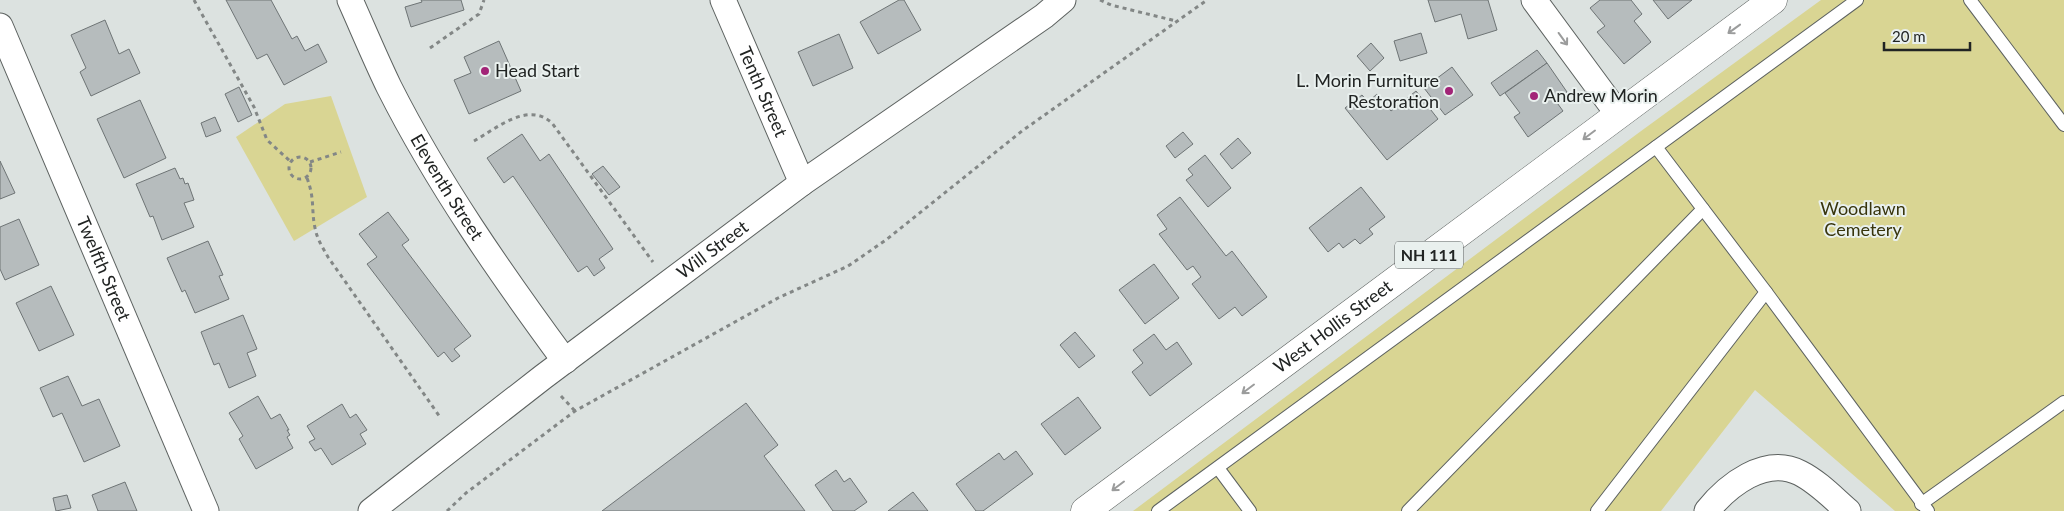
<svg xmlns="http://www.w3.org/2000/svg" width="2064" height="511" viewBox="0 0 2064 511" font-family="Lato,sans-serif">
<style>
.green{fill:#d9d593}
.building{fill:#b6bcbd;stroke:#6e7475}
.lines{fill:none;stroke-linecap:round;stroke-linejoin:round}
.service-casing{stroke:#5d6260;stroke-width:14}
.minor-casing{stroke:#5d6260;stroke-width:27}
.primary-casing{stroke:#5d6260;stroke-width:29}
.path{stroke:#838786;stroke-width:3;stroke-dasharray:4 4;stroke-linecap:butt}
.service{stroke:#fff;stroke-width:12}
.minor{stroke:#fff;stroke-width:25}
.primary{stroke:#fff;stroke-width:28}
.oneway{stroke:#9b9c9c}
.poi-dot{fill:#a22477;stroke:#e9f0ee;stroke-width:2}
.labels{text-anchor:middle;stroke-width:4;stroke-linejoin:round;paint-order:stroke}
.shield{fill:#e9f0ee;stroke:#5d6160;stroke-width:1}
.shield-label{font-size:16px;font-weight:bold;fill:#212423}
.poi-label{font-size:18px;fill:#212423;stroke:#e9f0ee;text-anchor:start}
.street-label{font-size:18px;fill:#212423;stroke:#e9f0ee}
.park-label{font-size:18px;fill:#38350c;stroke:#e9f0ee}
</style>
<rect width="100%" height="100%" fill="#dce2e0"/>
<g class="green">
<polygon points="1821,0 2064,0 2064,511 1895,511 1755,390 1661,511 1133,511 1637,134"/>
<polygon points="331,96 367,197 294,241 236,137 285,104"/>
</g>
<g class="building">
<polygon points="226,0 271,0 292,39 297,36 305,51 318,44 327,62 284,85 267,54 257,59"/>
<polygon points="421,0 461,0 464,10 411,27 405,7 422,2"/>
<polygon points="899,0 904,0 921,30 878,54 860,22"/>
<polygon points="1428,0 1488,0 1497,30 1468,39 1461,14 1435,22"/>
<polygon points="1600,0 1631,0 1642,14 1634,21 1651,42 1624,64 1597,32 1605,26 1590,8"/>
<polygon points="1653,0 1692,0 1668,19"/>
<polygon points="105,20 119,54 129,49 140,73 91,96 80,72 86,68 71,35"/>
<polygon points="1421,33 1427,53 1400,61 1394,41"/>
<polygon points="839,34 853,68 813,86 798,52"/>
<polygon points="499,41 521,91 469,114 454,80 471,73 464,57"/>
<polygon points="1371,43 1384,58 1370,71 1357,56"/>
<polygon points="1537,50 1547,63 1500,96 1491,83"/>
<polygon points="1547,63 1567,92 1555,100 1563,111 1528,137 1514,117 1520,113 1505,93"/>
<polygon points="1452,67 1473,95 1445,115 1424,88"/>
<polygon points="239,87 252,115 238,122 225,94"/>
<polygon points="1416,91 1438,119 1387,160 1345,108 1362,95 1368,102 1377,94 1391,111"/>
<polygon points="140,100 166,158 124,178 97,119"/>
<polygon points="215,117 221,131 206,137 201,123"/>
<polygon points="1183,132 1193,144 1175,158 1166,146"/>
<polygon points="522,134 540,161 549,154 613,249 599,259 605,268 594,276 587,266 578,272 513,176 504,183 487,158"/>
<polygon points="1238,138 1251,153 1232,169 1220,154"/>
<polygon points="1205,155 1231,188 1208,207 1186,180 1193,175 1188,169"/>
<polygon points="0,161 15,193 0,199"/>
<polygon points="603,166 620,187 609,195 592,174"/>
<polygon points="175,168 180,179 183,178 185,184 188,183 194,200 184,203 194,227 162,240 153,216 150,217 136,184"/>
<polygon points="1361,187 1385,217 1369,229 1373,234 1360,244 1355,239 1343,248 1339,243 1328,252 1309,228"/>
<polygon points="1180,197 1226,256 1232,251 1267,297 1242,316 1235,307 1219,319 1192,284 1201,277 1193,266 1187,270 1159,234 1167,229 1157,215"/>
<polygon points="388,212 409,240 402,245 471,336 454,349 460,356 452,362 444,352 438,357 367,264 377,257 359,234"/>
<polygon points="19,219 39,265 5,280 0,269 0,227"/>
<polygon points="208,241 223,275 219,276 229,299 195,313 185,290 182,292 167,258"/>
<polygon points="1154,264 1179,298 1145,324 1119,290"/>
<polygon points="51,286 74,335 39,351 16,303"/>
<polygon points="243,315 257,349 247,353 256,376 229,388 219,363 214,365 201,332"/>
<polygon points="1075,332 1095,356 1079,368 1060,345"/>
<polygon points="1154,334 1166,350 1177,342 1192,364 1150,396 1132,372 1143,363 1133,350"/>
<polygon points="68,376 82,406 99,399 120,446 84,462 62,413 53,417 40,388"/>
<polygon points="258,396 271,419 280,414 289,430 287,430 290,435 287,437 293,448 256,469 239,439 243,436 229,413"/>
<polygon points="1078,397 1101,428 1065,455 1041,424"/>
<polygon points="746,403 778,445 764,456 805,511 602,511"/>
<polygon points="342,404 350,418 356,414 367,430 360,434 366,444 332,465 321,448 315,451 309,442 315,439 307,426"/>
<polygon points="1016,451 1033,474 983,511 976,511 956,484 999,453 1004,460"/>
<polygon points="836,470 844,482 850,478 867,502 854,511 833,511 815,485"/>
<polygon points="125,482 137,511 98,511 92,495"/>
<polygon points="913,492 928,511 888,511"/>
<polygon points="67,495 71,508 56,511 53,498"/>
</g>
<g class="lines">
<defs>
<g id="service">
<polyline points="1970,0 2064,125"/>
<polyline points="1656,147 1766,292 1928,511"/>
<polyline points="1218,468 1250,511"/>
<polyline points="1921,504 2064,402"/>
<polyline points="1158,511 1857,0"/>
<polyline points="1408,511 1703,209"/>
<polyline points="1597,511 1766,292"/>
</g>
<g id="minor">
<path id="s1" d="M 350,0 C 363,29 375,58 389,87 C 438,184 501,274 565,361"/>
<path id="s2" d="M 723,0 L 802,183"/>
<polyline points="1534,0 1618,114"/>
<path id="s3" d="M 0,26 L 206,511"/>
<path id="s4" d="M 371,511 L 543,377 L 802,183 L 1044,16 L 1063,0"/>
<path d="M 1707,511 C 1727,486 1765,455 1800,473 C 1818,482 1833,498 1848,511"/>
</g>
<g id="primary">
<path id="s5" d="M 1085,511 L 1773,0"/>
</g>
</defs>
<use href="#service" class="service-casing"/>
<use href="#minor" class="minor-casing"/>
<use href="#primary" class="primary-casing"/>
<g class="path">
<polyline points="194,0 254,107 267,140 291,162"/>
<polyline points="1100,0 1111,5 1176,21"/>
<polyline points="430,48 479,14 484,0"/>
<path d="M 474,141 C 497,128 528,101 552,123 L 653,262"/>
<circle cx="300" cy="168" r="11"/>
<polyline points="310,162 341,152"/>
<path d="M 307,178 C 315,199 311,209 315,228 C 317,239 323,248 328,257 L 440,417"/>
<polyline points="561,396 575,411"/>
<polyline points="447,511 466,493 575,411 778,298 848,266 886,240 1022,131 1207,0"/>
</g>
<use href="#service" class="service"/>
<use href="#minor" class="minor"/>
<use href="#primary" class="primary"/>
</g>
<defs><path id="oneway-shaft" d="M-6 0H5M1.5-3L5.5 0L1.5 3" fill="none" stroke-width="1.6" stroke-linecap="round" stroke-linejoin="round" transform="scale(1.25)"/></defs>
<g class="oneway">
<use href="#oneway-shaft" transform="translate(1734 29) rotate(144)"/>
<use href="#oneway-shaft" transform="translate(1563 39) rotate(54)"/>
<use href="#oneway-shaft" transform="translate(1589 135) rotate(143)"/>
<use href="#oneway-shaft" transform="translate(1248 389) rotate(143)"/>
<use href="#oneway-shaft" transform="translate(1118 486) rotate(143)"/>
</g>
<g class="poi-dot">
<circle cx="485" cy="71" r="5"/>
<circle cx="1449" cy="91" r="5"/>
<circle cx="1534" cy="96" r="5"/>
</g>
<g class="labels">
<rect class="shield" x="1395" y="241.5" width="68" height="27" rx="4"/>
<g class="shield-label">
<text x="1429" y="261">NH 111</text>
</g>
<g class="poi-label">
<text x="495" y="77">Head Start</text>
<text x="1439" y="87" text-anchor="end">L. Morin Furniture<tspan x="1439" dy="21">Restoration</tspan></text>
<text x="1544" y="102">Andrew Morin</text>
</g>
<g class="street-label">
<text dy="6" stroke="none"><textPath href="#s2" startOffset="100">Tenth Street</textPath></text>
<text dy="6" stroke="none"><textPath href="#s1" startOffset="211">Eleventh Street</textPath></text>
<text dy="6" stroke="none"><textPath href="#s4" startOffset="430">Will Street</textPath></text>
<text dy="6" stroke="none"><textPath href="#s3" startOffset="264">Twelfth Street</textPath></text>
<text dy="6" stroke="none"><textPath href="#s5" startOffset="309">West Hollis Street</textPath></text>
</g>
<g class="park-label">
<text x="1863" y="215">Woodlawn<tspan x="1863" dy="21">Cemetery</tspan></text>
</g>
</g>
<path d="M1884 42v8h86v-8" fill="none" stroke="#212423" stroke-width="2.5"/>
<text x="1892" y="42" font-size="15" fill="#212423" stroke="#e9f0ee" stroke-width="4" paint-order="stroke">20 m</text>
</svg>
